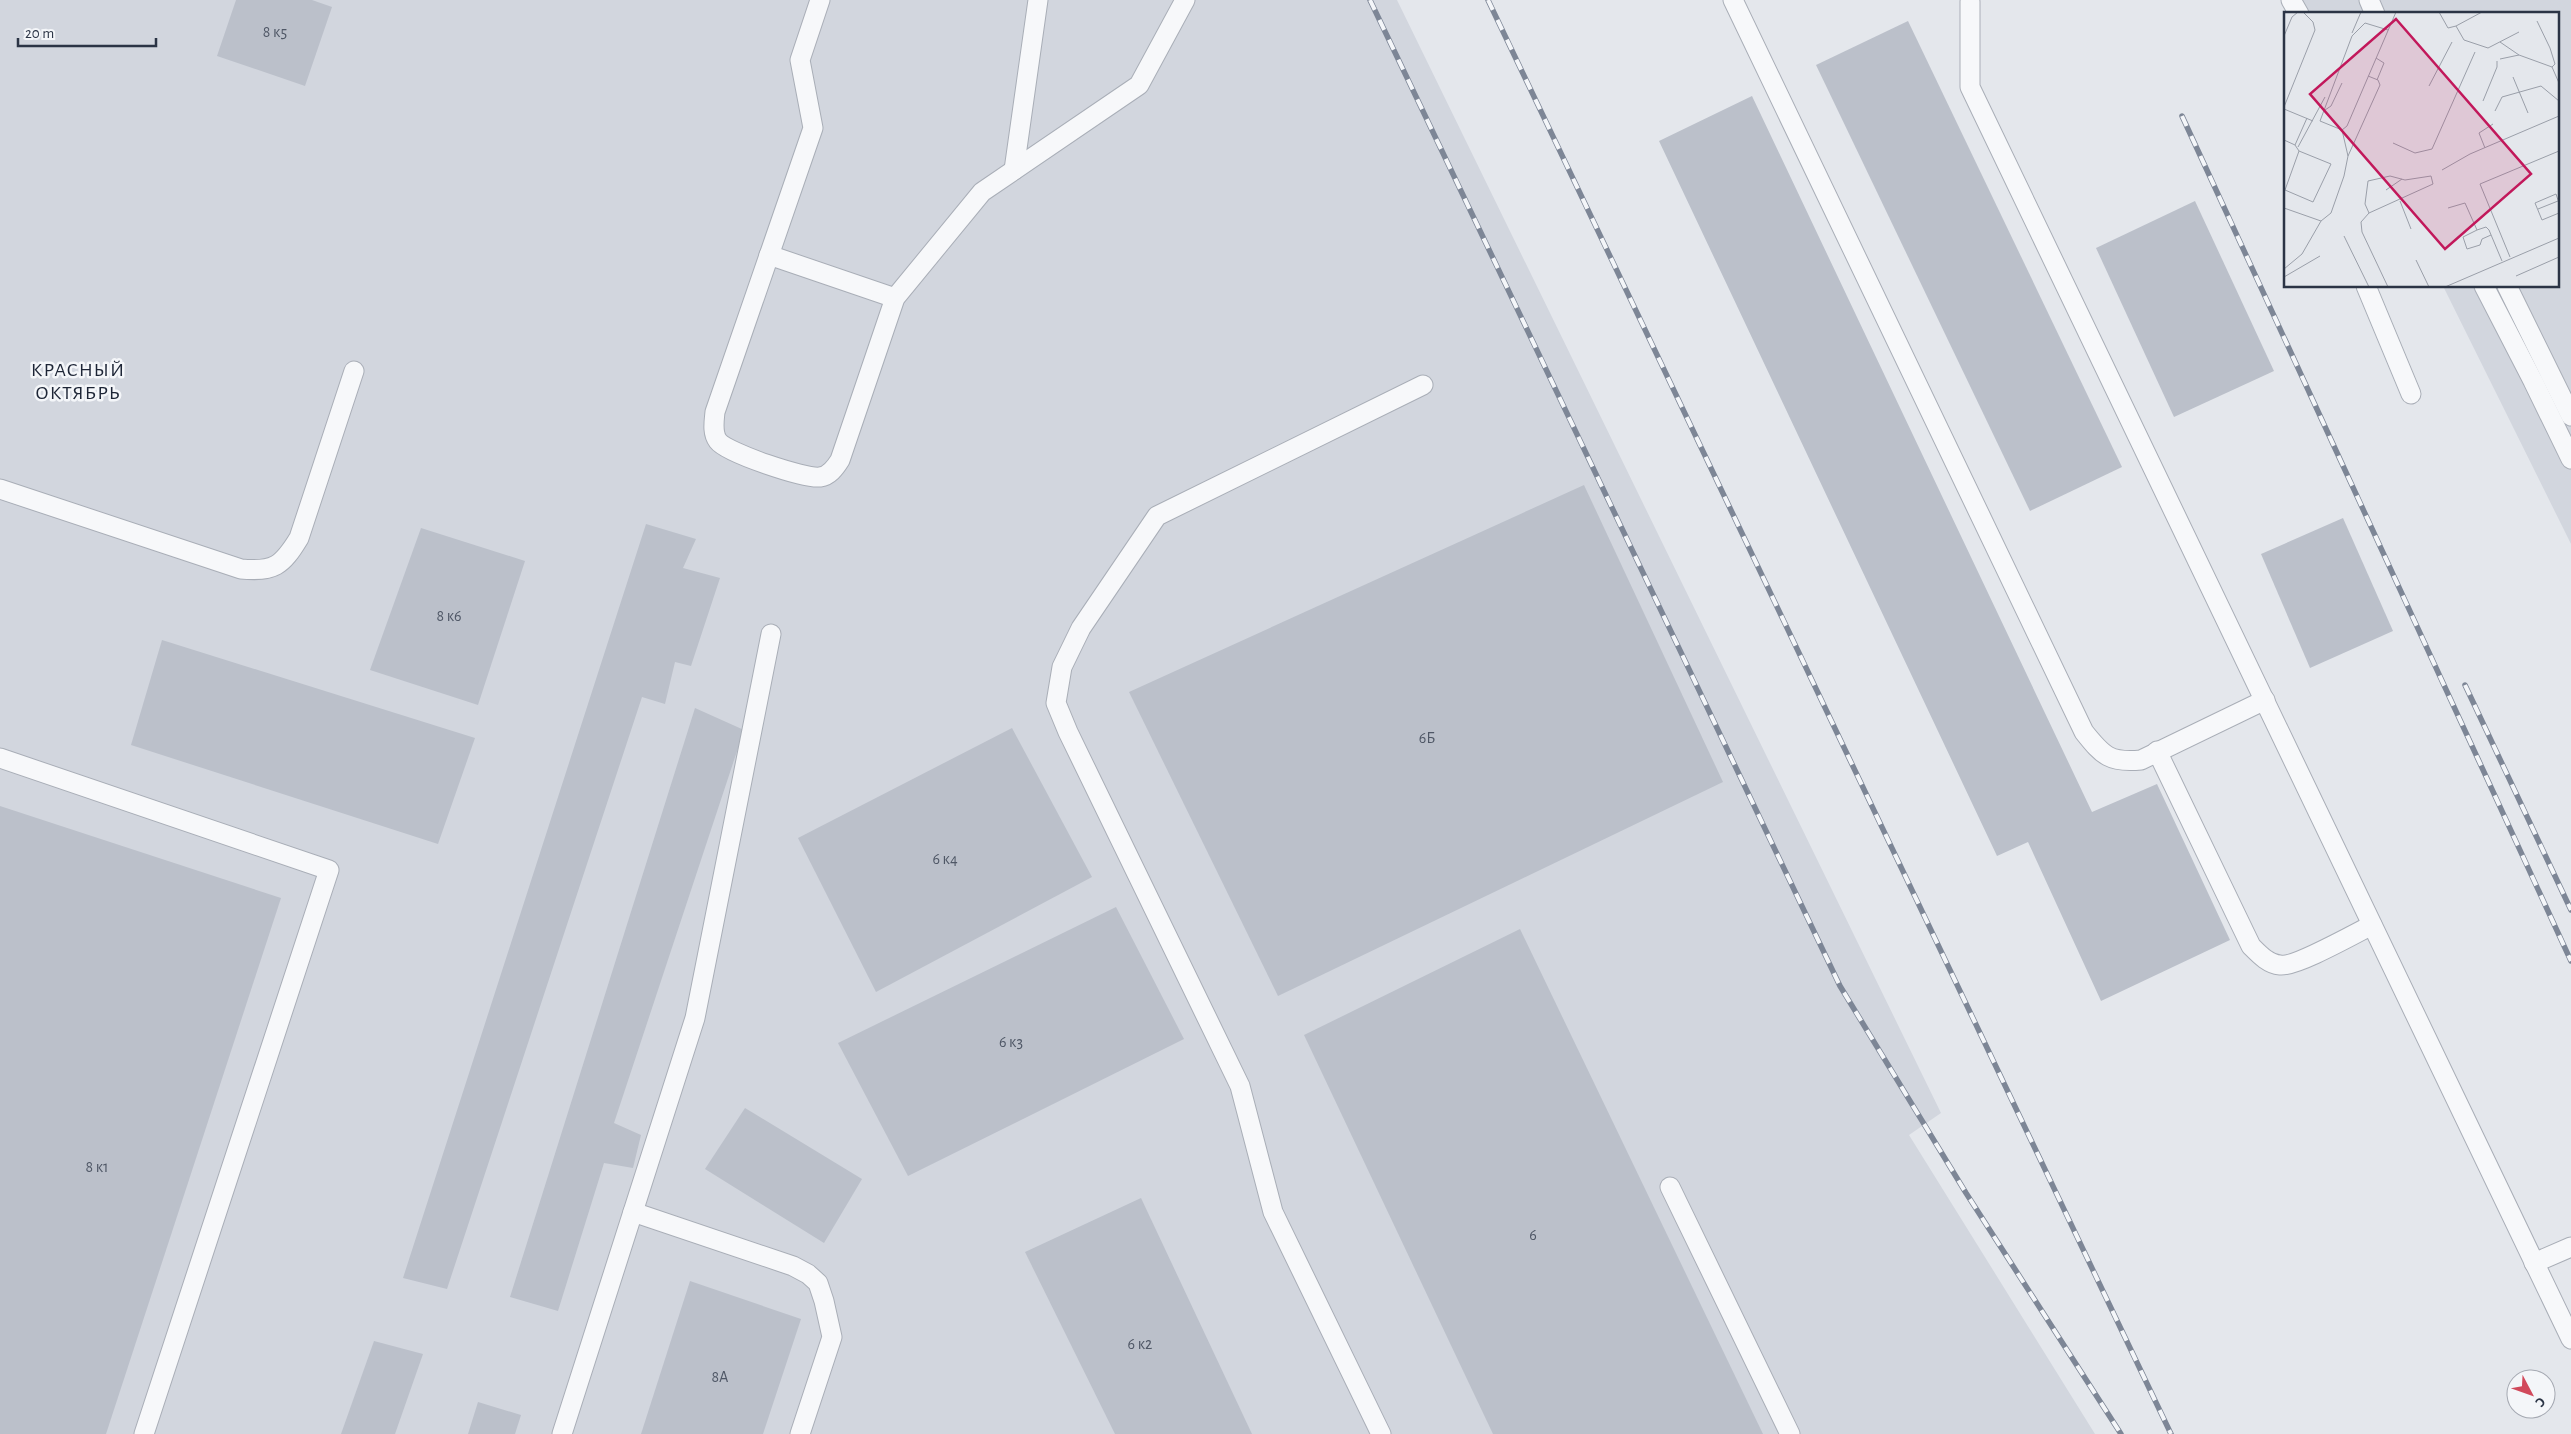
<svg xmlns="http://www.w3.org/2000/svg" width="2571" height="1434" viewBox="0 0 2571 1434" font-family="'Alegreya Sans',sans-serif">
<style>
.built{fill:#d2d6de}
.building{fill:#bbc0ca}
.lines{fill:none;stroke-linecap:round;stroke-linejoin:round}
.service-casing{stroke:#a9aeb7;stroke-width:21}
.service{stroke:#f7f8fa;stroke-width:19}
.rail-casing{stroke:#7d8696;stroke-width:5.5}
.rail{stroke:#f4f6f9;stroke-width:4;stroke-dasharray:11;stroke-linecap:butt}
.labels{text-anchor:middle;stroke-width:5;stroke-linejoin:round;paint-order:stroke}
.number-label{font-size:16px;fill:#4f5766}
.neighbourhood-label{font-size:20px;letter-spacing:1px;fill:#1d2536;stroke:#f4f6f9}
.inset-road{fill:none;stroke:#9a9fa9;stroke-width:1}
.view{fill:#c2185b;fill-opacity:0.15;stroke:#c2185b;stroke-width:2.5}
.inset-edge{fill:none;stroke:#2b3445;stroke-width:2.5}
</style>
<rect width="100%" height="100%" fill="#e4e7ec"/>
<g class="built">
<polygon points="0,0 1397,0 1941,1113 1909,1135 2095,1434 0,1434"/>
<polygon points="2302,0 2571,0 2571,544 2443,286 2557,286 2557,14 2309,14"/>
</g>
<g class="building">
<polygon points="236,0 312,0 332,7 305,86 217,56"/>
<polygon points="1908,21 2122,467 2030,511 1816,65"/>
<polygon points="1752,96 2092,812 2157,784 2230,940 2101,1001 2028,842 1997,856 1659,141"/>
<polygon points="2195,201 2274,371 2174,417 2096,248"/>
<polygon points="1584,485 1723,782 1278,996 1129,692"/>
<polygon points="2343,518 2393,631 2310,668 2261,554"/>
<polygon points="646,524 696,539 683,568 720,578 691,666 675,662 665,704 642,697 447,1289 403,1278"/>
<polygon points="421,528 525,561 478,705 370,670"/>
<polygon points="162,640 475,738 438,844 131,745"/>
<polygon points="695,708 744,730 614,1123 641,1135 633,1168 604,1163 558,1311 510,1297"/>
<polygon points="1012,728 1092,877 876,992 798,838"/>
<polygon points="0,806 281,898 106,1434 0,1434"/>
<polygon points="1116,907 1184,1039 908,1176 838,1043"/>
<polygon points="1520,929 1763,1434 1493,1434 1304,1035"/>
<polygon points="745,1108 862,1179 824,1243 705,1169"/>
<polygon points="1141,1198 1252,1434 1115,1434 1025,1252"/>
<polygon points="690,1281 801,1319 763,1434 641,1434"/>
<polygon points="374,1341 423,1354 395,1434 341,1434"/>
<polygon points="478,1402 521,1415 515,1434 468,1434"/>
</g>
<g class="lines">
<defs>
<g id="service">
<path d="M 820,0 L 800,60 L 813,128 L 715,412 C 714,422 712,433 718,441 C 727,453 805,479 820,477 C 829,476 835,468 840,460 L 895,298 L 982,192 L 1139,85 L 1185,0"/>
<path d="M 1733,0 L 2084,732 C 2103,756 2110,763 2141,760 L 2265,700"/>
<polyline points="2291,0 2299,14"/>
<polyline points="2369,0 2375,14"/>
<polyline points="1970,2 1970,87 2571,1339"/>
<polyline points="1014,170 1038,0"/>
<polyline points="769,255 895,298"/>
<polyline points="2366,286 2411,394"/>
<polyline points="2484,286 2533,381 2571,459"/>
<polyline points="2507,286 2571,416"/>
<path d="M 0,489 L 241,569 C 274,572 282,566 299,538 L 354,371"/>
<path d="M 2157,751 L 2251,946 C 2259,954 2268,964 2280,965 C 2294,968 2356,933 2372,925"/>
<polyline points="0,758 329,870 144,1434"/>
<polyline points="1670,1187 1790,1434"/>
<polyline points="633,1212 793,1266 808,1274 818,1283 824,1301 832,1337 800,1434"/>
<polyline points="2534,1263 2571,1247"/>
<polyline points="562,1434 695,1018 771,634"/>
<polyline points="1381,1434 1273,1212 1240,1086 1068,732 1056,703 1062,667 1081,628 1157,516 1423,385"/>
</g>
</defs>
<use href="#service" class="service-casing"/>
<use href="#service" class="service"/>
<defs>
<g id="rail">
<polyline points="1370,0 1840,986 1966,1193 2121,1434"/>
<polyline points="1488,0 2171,1434"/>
<polyline points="2182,116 2571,961"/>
<polyline points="2465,685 2571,910"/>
</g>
</defs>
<use href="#rail" class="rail-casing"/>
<use href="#rail" class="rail"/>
</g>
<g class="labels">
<g class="number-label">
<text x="275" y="37">8 к5</text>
<text x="449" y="621">8 к6</text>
<text x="1427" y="743">6Б</text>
<text x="945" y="864">6 к4</text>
<text x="1011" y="1047">6 к3</text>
<text x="97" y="1172">8 к1</text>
<text x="1533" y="1240">6</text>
<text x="1140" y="1349">6 к2</text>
<text x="720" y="1382">8А</text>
</g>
<g class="neighbourhood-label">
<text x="78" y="376">КРАСНЫЙ<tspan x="78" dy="23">ОКТЯБРЬ</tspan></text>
</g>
</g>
<g transform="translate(2284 12)">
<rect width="275" height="275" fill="#e4e7ec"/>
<path class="inset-road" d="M 155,0 L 164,16 L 172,14M 198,0 L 172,14 L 180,28 L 204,36 L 235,20M 253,9 L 266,36 L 271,52 L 268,55M 68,21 L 77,0M 0,24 L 8,5 L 14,0M 216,30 L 235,43 L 268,55 L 275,71M 92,46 L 100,51 L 93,68M 216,47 L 235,43M 229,65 L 244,101M 145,74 L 168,30M 199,89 L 213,55 L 213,49M 0,95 L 31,18 L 29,10 L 19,0M 0,97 L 29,109M 41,98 L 47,94 L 58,71M 211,99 L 218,85 L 257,74 L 275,89M 58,118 L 63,114 L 112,0M 0,128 L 11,133 L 15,139 L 47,152 L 29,190 L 1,178 L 15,139M 109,131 L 131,141 L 148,137 L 191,40M 11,133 L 23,106M 14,135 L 41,85M 201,136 L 195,121 L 209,112M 64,144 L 96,73 L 94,68 L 84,64M 158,158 L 186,142 L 275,104M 102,178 L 118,167M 116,189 L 127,217M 275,191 L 272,182 L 251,191 L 258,208 L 275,201M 0,196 L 37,209M 164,196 L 181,191 L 193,218 L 202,215 L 205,218 L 218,249M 254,197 L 274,189M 85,201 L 81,192 L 84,169 L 106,164 L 121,168 L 147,164 L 149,172 L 85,201 L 77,210 L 78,220 L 104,275M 193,218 L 179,225 L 183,237 L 196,233 L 198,227 L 207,223M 60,224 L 85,275M 226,245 L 196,172 L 275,139M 132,248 L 145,275M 0,257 L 18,242 L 37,209 L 47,201 L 60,164 L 64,144 L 58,118 L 36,109 L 68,24 L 81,11 L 104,18M 232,264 L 275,245M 0,265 L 36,244M 161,275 L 275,226"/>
<path class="view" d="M 112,7 L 247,162 L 161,237 L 26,82 Z"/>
<rect width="275" height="275" class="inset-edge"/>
</g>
<g transform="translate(2531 1394) rotate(131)"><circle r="24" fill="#f4f6f9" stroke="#a4a8b1"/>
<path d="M0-4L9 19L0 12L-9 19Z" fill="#d1495b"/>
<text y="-8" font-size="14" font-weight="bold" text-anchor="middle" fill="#2b3445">С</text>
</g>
<path d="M18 38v8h138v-8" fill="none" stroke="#2b3445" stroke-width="2.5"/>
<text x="25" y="38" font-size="15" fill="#2b3445" stroke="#f4f6f9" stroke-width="4" paint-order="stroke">20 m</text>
</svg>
